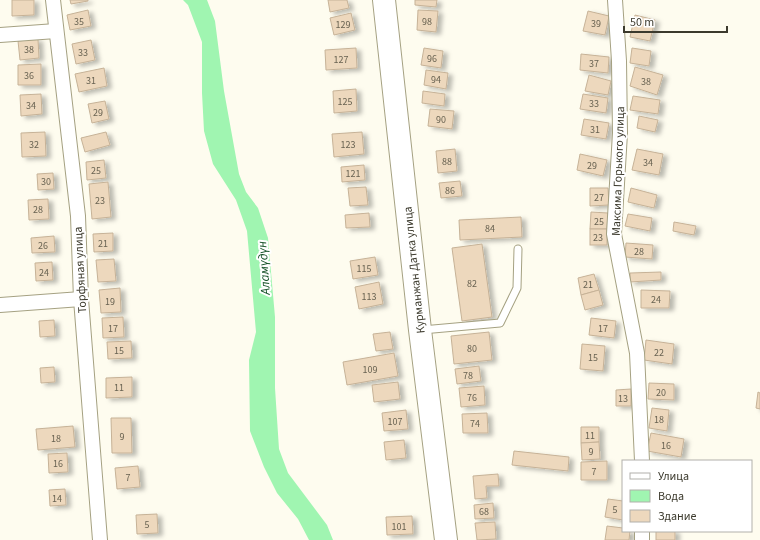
<svg xmlns="http://www.w3.org/2000/svg" width="760" height="540" viewBox="0 0 760 540" font-family="'Source Sans 3',sans-serif">
<style>
.water{fill:#a0f5b1}
.building{fill:#edd8bd;stroke:#c6b297;filter:url(#shadow)}
.lines{fill:none;stroke-linecap:round;stroke-linejoin:round}
.lane-casing{stroke:#a5a182;stroke-width:9}
.street-casing{stroke:#a5a182;stroke-width:16}
.primary-casing{stroke:#a5a182;stroke-width:24}
.lane{stroke:#fff;stroke-width:7}
.street{stroke:#fff;stroke-width:14}
.primary{stroke:#fff;stroke-width:22}
.labels{text-anchor:middle;stroke-width:4;stroke-linejoin:round;paint-order:stroke}
.number-label{font-size:10px;fill:#686251}
.street-label{font-size:12px;fill:#3c3a2d;stroke:#fff}
.water-label{font-size:13px;font-style:italic;fill:#175329;stroke:#fff}
</style>
<defs>
<filter id="shadow"><feDropShadow dx="4.5" dy="2.5" stdDeviation="2" flood-color="#0004"/></filter>
</defs>
<rect width="100%" height="100%" fill="#fefcef"/>
<polygon class="water" points="183,0 207,0 215,21 224,91 239,174 246,192 258,208 268,238 275,317 275,388 279,449 288,473 327,525 333,540 309,540 298,519 277,493 264,467 250,431 249,360 256,332 247,231 236,200 213,164 204,131 202,93 202,42 188,5"/>
<g class="building">
<polygon points="12,0 34,0 34,15 12,16"/>
<polygon points="70,0 88,0 88,1 71,4"/>
<polygon points="328,0 347,0 349,8 330,12"/>
<polygon points="415,0 437,0 436,7 415,5"/>
<polygon points="88,10 91,26 70,30 67,15"/>
<polygon points="418,10 438,11 436,32 417,30"/>
<polygon points="588,11 609,16 605,35 583,31"/>
<polygon points="351,13 355,30 334,35 330,18"/>
<polygon points="635,15 655,20 650,41 630,37"/>
<polygon points="38,39 39,58 20,60 18,41"/>
<polygon points="91,40 95,60 76,64 72,44"/>
<polygon points="356,48 357,68 326,70 325,50"/>
<polygon points="424,48 443,51 441,68 421,65"/>
<polygon points="632,48 651,51 649,66 630,63"/>
<polygon points="581,54 609,57 608,73 580,70"/>
<polygon points="41,64 41,85 18,85 18,65"/>
<polygon points="635,67 663,75 657,95 630,86"/>
<polygon points="104,68 107,86 79,92 75,74"/>
<polygon points="426,70 448,73 446,89 424,85"/>
<polygon points="589,75 611,81 608,95 585,91"/>
<polygon points="356,89 357,111 334,113 333,91"/>
<polygon points="423,91 445,94 444,106 422,103"/>
<polygon points="41,94 42,114 21,116 20,95"/>
<polygon points="583,94 608,98 606,113 580,109"/>
<polygon points="633,96 660,100 658,114 630,110"/>
<polygon points="105,101 109,119 92,123 88,104"/>
<polygon points="430,109 454,111 452,129 428,126"/>
<polygon points="639,116 658,120 655,132 637,128"/>
<polygon points="584,119 609,123 606,139 581,135"/>
<polygon points="45,132 46,156 22,157 21,133"/>
<polygon points="106,132 110,145 85,152 81,138"/>
<polygon points="362,132 364,154 334,157 332,134"/>
<polygon points="455,149 457,171 438,173 436,151"/>
<polygon points="637,149 663,154 659,175 632,170"/>
<polygon points="580,154 607,160 603,176 577,170"/>
<polygon points="104,160 106,178 87,180 86,162"/>
<polygon points="364,165 365,180 342,182 341,167"/>
<polygon points="53,173 54,189 38,190 37,174"/>
<polygon points="460,181 462,196 441,198 439,183"/>
<polygon points="108,182 111,217 92,219 89,184"/>
<polygon points="366,187 368,205 350,206 348,188"/>
<polygon points="590,188 608,188 609,205 590,206"/>
<polygon points="631,188 657,195 654,208 628,202"/>
<polygon points="48,199 49,219 29,220 28,200"/>
<polygon points="591,212 608,213 607,229 590,229"/>
<polygon points="369,213 370,227 346,228 345,215"/>
<polygon points="628,214 652,218 650,231 625,226"/>
<polygon points="521,217 522,237 460,240 459,220"/>
<polygon points="674,222 696,226 694,235 673,231"/>
<rect x="590" y="229" width="17" height="16"/>
<polygon points="113,233 113,251 94,252 93,234"/>
<polygon points="54,236 55,252 32,253 31,238"/>
<polygon points="626,243 653,245 652,259 625,257"/>
<polygon points="482,244 492,317 462,321 452,248"/>
<polygon points="375,257 378,275 353,279 350,261"/>
<polygon points="114,259 116,281 98,282 96,260"/>
<polygon points="52,262 53,280 36,281 35,263"/>
<polygon points="661,272 661,280 630,282 630,273"/>
<polygon points="594,274 599,290 581,295 578,278"/>
<polygon points="379,282 383,304 359,309 355,287"/>
<polygon points="120,288 121,312 101,313 99,290"/>
<polygon points="599,290 603,305 585,310 581,295"/>
<polygon points="641,290 670,291 669,308 641,308"/>
<polygon points="123,317 124,337 103,338 102,318"/>
<polygon points="591,318 616,321 614,338 589,335"/>
<polygon points="54,320 55,336 40,337 39,321"/>
<polygon points="390,332 393,349 376,351 373,334"/>
<polygon points="489,332 492,360 454,364 451,336"/>
<polygon points="646,340 674,344 672,364 644,360"/>
<polygon points="131,341 132,358 108,359 107,342"/>
<polygon points="582,344 605,346 603,371 580,369"/>
<polygon points="394,353 398,376 347,385 343,362"/>
<polygon points="479,366 481,381 457,384 455,369"/>
<polygon points="54,367 55,382 41,383 40,368"/>
<polygon points="132,377 132,397 106,398 106,378"/>
<polygon points="398,382 400,399 374,402 372,385"/>
<polygon points="649,383 674,384 674,400 648,399"/>
<polygon points="484,386 485,405 461,407 459,388"/>
<polygon points="631,389 631,406 616,406 616,390"/>
<polygon points="758,392 760,393 760,409 756,408"/>
<polygon points="652,408 669,410 667,431 649,428"/>
<polygon points="406,410 408,429 384,431 382,413"/>
<polygon points="487,413 488,433 463,433 462,414"/>
<polygon points="111,418 131,418 132,453 112,453"/>
<polygon points="73,426 75,447 38,450 36,429"/>
<polygon points="581,427 599,427 599,442 581,443"/>
<polygon points="651,433 684,439 681,457 647,451"/>
<polygon points="404,440 406,458 386,460 384,442"/>
<polygon points="599,442 600,459 582,460 581,443"/>
<polygon points="514,451 569,457 568,471 512,465"/>
<polygon points="67,453 68,472 49,473 48,454"/>
<polygon points="607,461 607,480 581,480 581,462"/>
<polygon points="138,466 140,487 117,489 115,468"/>
<polygon points="498,474 499,486 486,486 487,498 475,499 473,476"/>
<polygon points="65,489 66,505 50,506 49,490"/>
<polygon points="608,499 623,501 623,520 605,517"/>
<polygon points="493,503 494,518 475,519 474,505"/>
<polygon points="157,514 158,533 137,534 136,515"/>
<polygon points="412,516 413,534 387,535 386,517"/>
<polygon points="495,522 496,539 477,540 475,523"/>
<polygon points="607,526 623,528 623,531 630,531 629,540 605,540"/>
<rect x="656" y="531" width="19" height="9"/>
</g>
<g class="lines">
<defs>
<polyline id="lane" points="422,330 500,323 517,288 518,249"/>
<g id="street">
<polyline points="53,0 78,216 81,299 100,540"/>
<polyline points="615,0 619,61 620,133 614,234 637,353 642,461"/>
<polyline points="0,35 56,31"/>
<polyline points="0,305 81,299"/>
<polyline points="642,540 642,531"/>
</g>
<polyline id="primary" points="384,0 420,330 446,540"/>
</defs>
<use href="#lane" class="lane-casing"/>
<use href="#street" class="street-casing"/>
<use href="#primary" class="primary-casing"/>
<use href="#lane" class="lane"/>
<use href="#street" class="street"/>
<use href="#primary" class="primary"/>
</g>
<g class="labels">
<g class="number-label">
<text x="79" y="25">35</text>
<text x="427" y="25">98</text>
<text x="596" y="27">39</text>
<text x="343" y="28">129</text>
<text x="29" y="53">38</text>
<text x="83" y="56">33</text>
<text x="432" y="62">96</text>
<text x="341" y="63">127</text>
<text x="594" y="67">37</text>
<text x="29" y="79">36</text>
<text x="436" y="83">94</text>
<text x="91" y="84">31</text>
<text x="646" y="85">38</text>
<text x="345" y="105">125</text>
<text x="594" y="107">33</text>
<text x="31" y="109">34</text>
<text x="98" y="116">29</text>
<text x="441" y="123">90</text>
<text x="595" y="133">31</text>
<text x="34" y="148">32</text>
<text x="348" y="148">123</text>
<text x="447" y="165">88</text>
<text x="648" y="166">34</text>
<text x="592" y="169">29</text>
<text x="96" y="174">25</text>
<text x="353" y="177">121</text>
<text x="46" y="185">30</text>
<text x="450" y="194">86</text>
<text x="599" y="201">27</text>
<text x="100" y="204">23</text>
<text x="38" y="213">28</text>
<text x="599" y="225">25</text>
<text x="490" y="232">84</text>
<text x="598" y="241">23</text>
<text x="103" y="247">21</text>
<text x="43" y="249">26</text>
<text x="639" y="255">28</text>
<text x="364" y="272">115</text>
<text x="44" y="276">24</text>
<text x="472" y="287">82</text>
<text x="588" y="288">21</text>
<text x="369" y="300">113</text>
<text x="656" y="303">24</text>
<text x="110" y="305">19</text>
<text x="113" y="332">17</text>
<text x="603" y="332">17</text>
<text x="472" y="352">80</text>
<text x="119" y="354">15</text>
<text x="659" y="356">22</text>
<text x="593" y="361">15</text>
<text x="370" y="373">109</text>
<text x="468" y="379">78</text>
<text x="119" y="391">11</text>
<text x="661" y="396">20</text>
<text x="472" y="401">76</text>
<text x="623" y="402">13</text>
<text x="659" y="423">18</text>
<text x="395" y="425">107</text>
<text x="475" y="427">74</text>
<text x="590" y="439">11</text>
<text x="122" y="440">9</text>
<text x="56" y="442">18</text>
<text x="666" y="449">16</text>
<text x="591" y="455">9</text>
<text x="58" y="467">16</text>
<text x="594" y="475">7</text>
<text x="128" y="481">7</text>
<text x="57" y="502">14</text>
<text x="615" y="513">5</text>
<text x="484" y="515">68</text>
<text x="147" y="528">5</text>
<text x="399" y="530">101</text>
</g>
<g class="street-label">
<text transform="translate(618 171) rotate(-88)" y="4">Максима Горького улица</text>
<text transform="translate(80 270) rotate(-93)" y="4">Торфяная улица</text>
<text transform="translate(414 270) rotate(-96)" y="4">Курманжан Датка улица</text>
</g>
<g class="water-label">
<text transform="translate(263 268) rotate(-94)" y="5">Аламүдүн</text>
</g>
</g>
<rect x="622" y="460" width="130" height="72" fill="#ffffff" stroke="#b1b0ab"/>
<rect x="630" y="473" width="20" height="6" fill="#ffffff" stroke="#b1b0ab"/>
<text x="658" y="480" font-size="12" fill="#3c3a2d">Улица</text>
<rect x="630" y="490" width="20" height="12" fill="#a0f5b1" stroke="#b1b0ab"/>
<text x="658" y="500" font-size="12" fill="#3c3a2d">Вода</text>
<rect x="630" y="510" width="20" height="12" fill="#edd8bd" stroke="#b1b0ab"/>
<text x="658" y="520" font-size="12" fill="#3c3a2d">Здание</text>
<path d="M624 26v6h103v-6" fill="none" stroke="#3c3a2d" stroke-width="2"/>
<text x="630" y="26" font-size="12" fill="#3c3a2d" stroke="#ffffff" stroke-width="3" paint-order="stroke">50 m</text>
</svg>
